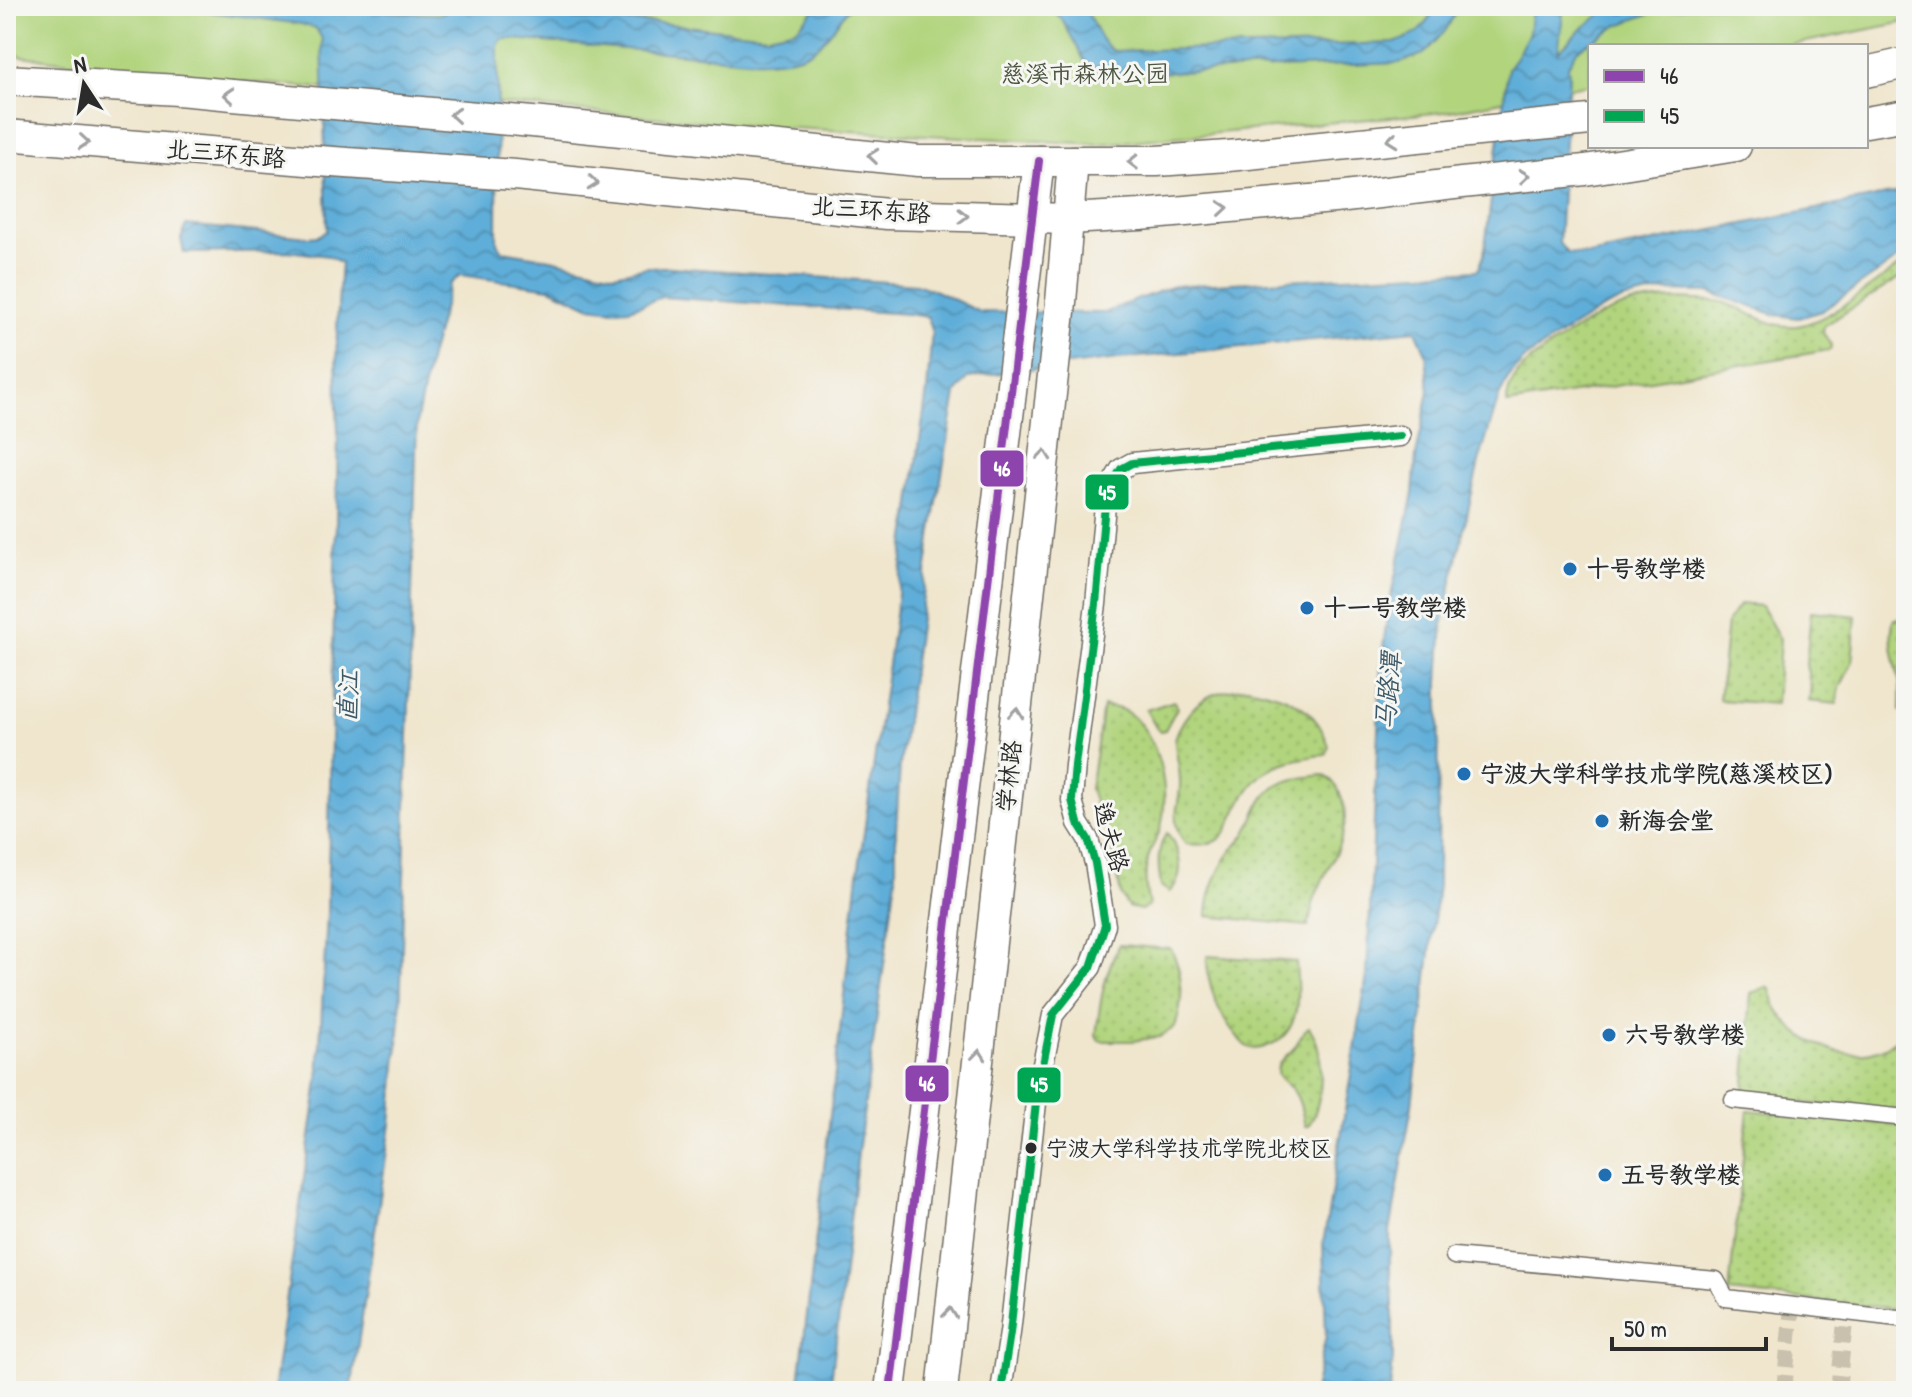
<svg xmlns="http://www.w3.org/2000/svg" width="1912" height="1397" viewBox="0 0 1912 1397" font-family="'Patrick Hand','LXGW WenKai TC',sans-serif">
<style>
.grass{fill:url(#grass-dots);stroke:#6e8054;stroke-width:2}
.green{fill:#b1d47d;stroke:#6e8054;stroke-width:2}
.water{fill:url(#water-waves);stroke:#456c82;stroke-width:2}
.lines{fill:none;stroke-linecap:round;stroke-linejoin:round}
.pedestrian-tunnel{stroke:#c9c1ad;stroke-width:16;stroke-dasharray:16 8;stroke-linecap:butt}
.pedestrian-casing{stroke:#706c64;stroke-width:19}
.minor-casing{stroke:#706c64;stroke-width:23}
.secondary-casing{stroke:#706c64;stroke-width:33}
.pedestrian{stroke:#fff;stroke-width:16}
.minor{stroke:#fff;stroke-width:20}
.secondary{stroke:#fff;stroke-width:30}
.bus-1-casing{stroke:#f6f6f2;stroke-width:14}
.bus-2-casing{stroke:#f6f6f2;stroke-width:14}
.bus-1{stroke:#8e44ad;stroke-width:8}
.bus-2{stroke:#00a651;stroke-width:8}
.oneway{stroke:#a0a0a0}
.poi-dot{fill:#1f6fb2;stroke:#f6f6f2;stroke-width:3}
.bus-dot{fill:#2b2b2b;stroke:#f6f6f2;stroke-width:3}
.labels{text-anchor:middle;stroke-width:6;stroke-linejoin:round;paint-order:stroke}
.bus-label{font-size:22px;fill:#2b2b2b;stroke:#f6f6f2;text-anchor:start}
.park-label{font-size:24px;fill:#4c5540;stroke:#f6f6f2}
.street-label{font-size:24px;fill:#2b2b2b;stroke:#f6f6f2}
.poi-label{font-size:24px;font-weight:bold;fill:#2b2b2b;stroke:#f6f6f2;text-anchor:start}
.water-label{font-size:26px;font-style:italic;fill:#3d5968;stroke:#f6f6f2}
.line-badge{stroke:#f6f6f2;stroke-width:3}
.badge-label{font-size:22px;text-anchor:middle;font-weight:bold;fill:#fff}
</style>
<defs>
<pattern id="grass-dots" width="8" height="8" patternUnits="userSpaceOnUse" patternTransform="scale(2)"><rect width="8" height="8" fill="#b1d47d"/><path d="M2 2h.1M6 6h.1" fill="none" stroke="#98b66c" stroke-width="1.8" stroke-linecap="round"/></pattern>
<pattern id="water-waves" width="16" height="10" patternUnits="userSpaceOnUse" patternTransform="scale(2)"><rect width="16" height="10" fill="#5faed9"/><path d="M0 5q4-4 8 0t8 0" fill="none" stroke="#4f8eb0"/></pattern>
</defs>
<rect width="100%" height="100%" fill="#f6f6f2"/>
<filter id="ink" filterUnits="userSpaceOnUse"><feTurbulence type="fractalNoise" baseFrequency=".0125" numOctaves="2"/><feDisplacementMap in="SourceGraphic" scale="16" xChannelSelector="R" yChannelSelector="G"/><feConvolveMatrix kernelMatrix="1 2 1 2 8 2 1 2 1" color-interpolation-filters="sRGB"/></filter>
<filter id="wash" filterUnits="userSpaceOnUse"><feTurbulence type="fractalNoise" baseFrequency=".006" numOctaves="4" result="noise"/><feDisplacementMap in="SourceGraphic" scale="32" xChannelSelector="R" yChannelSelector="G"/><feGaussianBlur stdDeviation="1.8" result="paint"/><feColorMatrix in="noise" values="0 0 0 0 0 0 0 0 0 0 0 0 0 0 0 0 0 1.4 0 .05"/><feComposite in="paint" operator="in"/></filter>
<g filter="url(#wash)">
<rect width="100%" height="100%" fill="#f0e6ce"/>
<g class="grass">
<path d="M 1906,261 L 1906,274 L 1824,326 L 1823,333 L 1831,345 L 1830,350 L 1507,404 C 1507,374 1532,359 1554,344 C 1603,310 1635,295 1696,300 C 1704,301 1713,300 1721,302 C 1748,309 1773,332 1802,325 C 1833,318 1879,280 1906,261 Z"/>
<polygon points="1740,604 1761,606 1780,639 1776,704 1719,700 1727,622"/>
<polygon points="1811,611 1856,616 1852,663 1840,688 1837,704 1809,701 1811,687 1806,665"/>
<path d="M 1894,619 L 1906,620 L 1906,712 L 1900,711 C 1900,702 1901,693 1900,684 C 1896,663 1887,640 1894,619 Z"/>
<path d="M 1247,687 C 1273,692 1300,699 1317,722 C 1322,729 1326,738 1329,746 L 1326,754 C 1307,758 1284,760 1267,771 C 1251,782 1242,799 1234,816 C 1231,822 1227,832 1222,837 C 1213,846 1198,845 1186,844 C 1168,821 1179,811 1180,786 C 1181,771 1176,757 1175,742 C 1175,734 1180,727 1184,720 C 1201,694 1219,691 1247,687 Z"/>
<polygon points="1174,701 1177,708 1165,730 1160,731 1157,729 1146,710"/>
<path d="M 1103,706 C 1111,707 1120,708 1127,712 C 1160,735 1170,790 1161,827 C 1159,835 1154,842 1151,850 C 1143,869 1145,886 1149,906 L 1141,910 L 1128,907 L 1121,895 L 1111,842 L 1106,828 L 1095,805 L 1090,789 Z"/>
<path d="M 1323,775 C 1334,781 1338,787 1342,799 C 1354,833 1327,865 1316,895 C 1312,905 1311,916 1308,926 L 1207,916 C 1208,891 1219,866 1234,848 C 1238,843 1243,839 1246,833 C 1254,820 1258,801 1270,791 C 1284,778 1306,777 1323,775 Z"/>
<path d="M 1167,833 C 1180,849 1187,876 1169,892 L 1161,886 C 1158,868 1156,848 1167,833 Z"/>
<path d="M 1119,945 L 1171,949 C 1184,975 1184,999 1175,1027 L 1159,1037 L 1132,1041 L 1099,1041 L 1096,1035 C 1100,1003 1104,974 1119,945 Z"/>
<path d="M 1207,956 L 1296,962 C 1298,991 1303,1031 1270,1045 C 1262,1048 1254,1051 1246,1046 C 1242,1043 1240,1040 1237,1036 C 1218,1015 1207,985 1207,956 Z"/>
<path d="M 1769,987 C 1772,995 1774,1004 1778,1010 C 1797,1042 1845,1063 1881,1049 C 1891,1045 1899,1038 1906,1031 L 1906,1113 L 1744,1097 L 1751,993 Z"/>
<path d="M 1309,1027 C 1326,1051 1324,1103 1308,1126 L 1305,1126 C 1302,1114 1301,1101 1293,1090 C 1287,1082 1273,1078 1278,1066 C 1281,1059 1290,1053 1295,1047 C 1300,1039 1301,1032 1309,1027 Z"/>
<polygon points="1748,1110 1906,1126 1906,1310 1729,1292"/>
</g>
<polygon class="green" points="6,6 1906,6 1906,22 1785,46 1590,46 1590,84 1445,112 1098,144 752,126 169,75 6,54"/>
<g class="water">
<path d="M 164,6 L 367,6 L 391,12 L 439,14 L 456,6 L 507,6 L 508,10 L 530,17 L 660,23 L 768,35 L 796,29 L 818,6 L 851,6 C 835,22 827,44 805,54 C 779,66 726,58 696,55 C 635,50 574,45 513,39 L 502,39 L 498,45 L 497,243 L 503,251 L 551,259 L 614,274 L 647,267 L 670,267 L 916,284 L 936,291 L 980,312 L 1105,313 L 1125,304 L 1174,286 L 1478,270 L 1484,254 L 1508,68 L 1516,57 L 1529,33 L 1532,6 L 1564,6 L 1558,52 L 1580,30 L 1612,6 L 1696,6 L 1654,12 L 1619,25 L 1577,50 L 1568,66 L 1569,75 L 1559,243 L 1567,253 L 1589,255 L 1906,191 L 1906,253 L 1822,311 L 1798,318 L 1776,315 L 1708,292 L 1664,291 L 1622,300 L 1602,309 L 1557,337 L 1523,360 L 1508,378 L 1499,397 L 1479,462 L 1443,622 L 1439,681 L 1438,885 L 1412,1105 L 1390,1232 L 1390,1271 L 1393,1301 L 1393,1359 L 1390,1391 L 1314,1391 L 1326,1336 L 1323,1244 L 1367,976 L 1381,663 L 1388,610 L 1413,493 L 1416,456 L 1429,391 L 1426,353 L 1416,330 L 1118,359 L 985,375 L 968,378 L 956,394 L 932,531 L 900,765 L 896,830 L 896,878 L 858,1153 L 830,1391 L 798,1391 L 858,874 L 927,391 L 932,330 L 928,317 L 907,314 L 662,297 L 629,309 L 613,310 L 591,307 L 550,288 L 460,275 L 450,284 L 430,357 L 417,419 L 400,1020 L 391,1124 L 351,1391 L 273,1391 L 318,1081 L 327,913 L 338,434 C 335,377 336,320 341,263 L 329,256 L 287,251 L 184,253 L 181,239 L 186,225 L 308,237 L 318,236 L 327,231 L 322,39 L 316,28 L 301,24 Z"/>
<path d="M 1048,6 L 1083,6 C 1094,21 1098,41 1113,51 L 1394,43 C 1416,36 1426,28 1435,6 L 1459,6 L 1446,30 L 1424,54 L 1399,63 L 1105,75 L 1088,67 L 1061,18 Z"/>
</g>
</g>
<g filter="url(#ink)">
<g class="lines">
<g class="pedestrian-tunnel">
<polyline points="1784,1391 1792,1306"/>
<polyline points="1838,1391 1846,1312"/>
</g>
<defs>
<g id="pedestrian">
<polyline points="1733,1100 1906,1118"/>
<polyline points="1454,1256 1716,1280 1726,1298 1906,1319"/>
</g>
<polyline id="minor" points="1001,1391 1010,1333 1037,1094 1053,1015 1091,967 1105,925 1095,863 1088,839 1078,823 1072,800 1075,765 1096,604 1106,494 1121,469 1132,463 1400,436"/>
<g id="secondary">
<polyline points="1866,72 1906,63"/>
<polyline points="6,80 178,90 532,122 918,161 1157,161 1228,156 1590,120"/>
<polyline points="1866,122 1906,115"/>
<polyline points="6,135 319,161 515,175 887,214 1069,219 1140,215 1345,197 1462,183 1585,170 1736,146"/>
<polyline points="890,1391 1039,161"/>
<polyline points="942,1391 1061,302 1073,161"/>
</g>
</defs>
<use href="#pedestrian" class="pedestrian-casing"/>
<use href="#minor" class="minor-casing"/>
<use href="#secondary" class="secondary-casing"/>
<use href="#pedestrian" class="pedestrian"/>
<use href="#minor" class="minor"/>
<use href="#secondary" class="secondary"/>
<defs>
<polyline id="bus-1" points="890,1391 1039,161"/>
<polyline id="bus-2" points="1001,1391 1010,1333 1037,1094 1053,1015 1091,967 1105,925 1095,863 1088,839 1078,823 1072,800 1075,765 1096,604 1106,494 1121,469 1132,463 1400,436"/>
</defs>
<use href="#bus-1" class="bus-1-casing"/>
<use href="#bus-2" class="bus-2-casing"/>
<use href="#bus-1" class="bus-1"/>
<use href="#bus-2" class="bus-2"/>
</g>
<defs><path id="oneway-chevron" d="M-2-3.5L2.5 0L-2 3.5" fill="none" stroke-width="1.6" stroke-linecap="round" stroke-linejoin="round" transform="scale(2)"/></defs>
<g class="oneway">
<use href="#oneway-chevron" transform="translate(229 95) rotate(-175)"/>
<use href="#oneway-chevron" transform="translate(455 115) rotate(-175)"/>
<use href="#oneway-chevron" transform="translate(1392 140) rotate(174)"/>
<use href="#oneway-chevron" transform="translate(84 142) rotate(5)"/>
<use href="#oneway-chevron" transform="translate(873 156) rotate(-174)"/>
<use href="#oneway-chevron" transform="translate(1133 162) rotate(179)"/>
<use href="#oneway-chevron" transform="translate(1524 176) rotate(-6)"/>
<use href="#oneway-chevron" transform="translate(593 183) rotate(6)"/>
<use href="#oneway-chevron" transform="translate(1223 208) rotate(-5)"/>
<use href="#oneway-chevron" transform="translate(963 216) rotate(1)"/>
<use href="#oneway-chevron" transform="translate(1044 455) rotate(-84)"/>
<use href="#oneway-chevron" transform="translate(1016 713) rotate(-84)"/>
<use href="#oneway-chevron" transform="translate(979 1055) rotate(-84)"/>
<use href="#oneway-chevron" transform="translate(950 1313) rotate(-84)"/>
</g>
</g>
<g class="poi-dot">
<circle cx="1570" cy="569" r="8"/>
<circle cx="1307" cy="608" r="8"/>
<circle cx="1464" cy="774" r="8"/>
<circle cx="1602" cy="821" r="8"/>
<circle cx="1609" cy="1035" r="8"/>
<circle cx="1605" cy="1175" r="8"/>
</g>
<circle class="bus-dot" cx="1031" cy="1148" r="7"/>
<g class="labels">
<g class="bus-label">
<text x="1046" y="1156">宁波大学科学技术学院北校区</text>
</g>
<g class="park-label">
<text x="1085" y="82">慈溪市森林公园</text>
</g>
<g class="street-label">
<text transform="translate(226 154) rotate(5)" y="8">北三环东路</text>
<text transform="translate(871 210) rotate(4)" y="8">北三环东路</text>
<text transform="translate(1009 776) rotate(-84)" y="8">学林路</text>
<text transform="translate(1111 837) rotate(74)" y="8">逸夫路</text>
</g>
<g class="poi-label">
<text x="1586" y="577">十号教学楼</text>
<text x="1323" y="616">十一号教学楼</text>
<text x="1480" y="782">宁波大学科学技术学院(慈溪校区)</text>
<text x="1618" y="829">新海会堂</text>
<text x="1625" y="1043">六号教学楼</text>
<text x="1621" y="1183">五号教学楼</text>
</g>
<g class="water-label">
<text transform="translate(1388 691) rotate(-85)" y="9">马路潭</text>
<text transform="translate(348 696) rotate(-87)" y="9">直江</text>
</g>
</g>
<g class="line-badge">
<rect x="979" y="449" width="46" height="39" rx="8" fill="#8e44ad"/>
<rect x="1084" y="473" width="46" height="38" rx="8" fill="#00a651"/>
<rect x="904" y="1064" width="46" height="39" rx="8" fill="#8e44ad"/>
<rect x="1016" y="1066" width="46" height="38" rx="8" fill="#00a651"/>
</g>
<g class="badge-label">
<text x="1002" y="476">46</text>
<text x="1107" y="500">45</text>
<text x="927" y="1091">46</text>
<text x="1039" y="1092">45</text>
</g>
<rect width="1912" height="1397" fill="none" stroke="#f6f6f2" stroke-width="32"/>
<rect x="1588" y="44" width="280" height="104" fill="#f6f6f2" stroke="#a5a5a2" stroke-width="2"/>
<rect x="1604" y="70" width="40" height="12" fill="#8e44ad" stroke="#a5a5a2" stroke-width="2"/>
<text x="1660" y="84" font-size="24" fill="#2b2b2b">46</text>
<rect x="1604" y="110" width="40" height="12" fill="#00a651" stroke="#a5a5a2" stroke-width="2"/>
<text x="1660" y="124" font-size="24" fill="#2b2b2b">45</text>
<g transform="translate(84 84) rotate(348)" stroke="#f6f6f2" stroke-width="6" paint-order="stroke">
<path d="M0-6L14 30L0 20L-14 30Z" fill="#2b2b2b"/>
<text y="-12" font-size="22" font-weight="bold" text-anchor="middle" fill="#2b2b2b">N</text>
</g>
<path d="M1612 1337v12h154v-12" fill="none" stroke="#2b2b2b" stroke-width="4"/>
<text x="1624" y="1337" font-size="24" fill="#2b2b2b" stroke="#f6f6f2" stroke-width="6" paint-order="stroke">50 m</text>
</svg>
